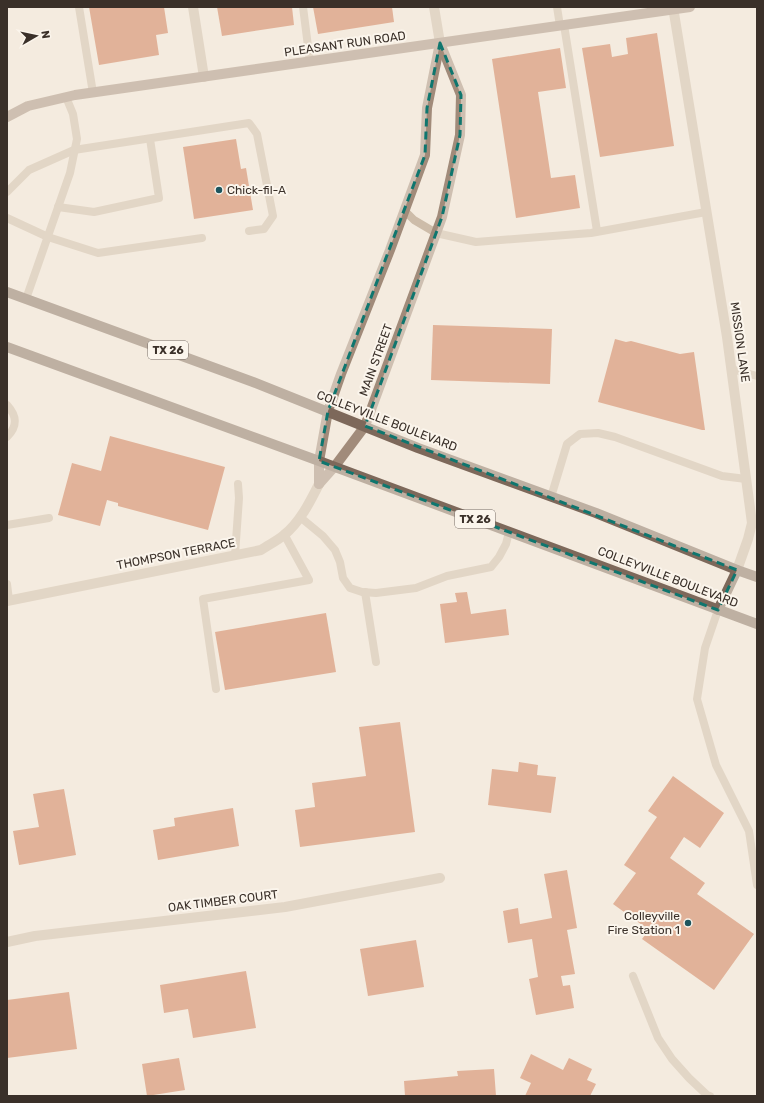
<svg xmlns="http://www.w3.org/2000/svg" width="764" height="1103" viewBox="0 0 764 1103" font-family="Rubik,sans-serif">
<style>
.building{fill:#cb6e45}
.lines{fill:none;stroke-linecap:round;stroke-linejoin:round}
.lane{stroke:#cdbca9;stroke-width:8}
.street{stroke:#cdbca9;stroke-width:10}
.secondary{stroke:#a18b7a;stroke-width:10}
.primary{stroke:#7d685a;stroke-width:10}
.marked{fill:none;stroke:#0f766e;stroke-width:3;stroke-dasharray:8 5;stroke-linejoin:round}
.poi-dot{fill:#1d555e;stroke:#fbf5ec;stroke-width:1.5}
.labels{text-anchor:middle;stroke-width:4;stroke-linejoin:round;paint-order:stroke}
.shield{fill:#fbf5ec;stroke:#746b64;stroke-width:1}
.shield-label{font-size:11px;font-weight:bold;fill:#3a3029}
.street-label{font-size:12px;fill:#3a3029;stroke:#fbf5ec}
.poi-label{font-size:12px;fill:#3a3029;stroke:#fbf5ec;text-anchor:start}
</style>
<rect width="100%" height="100%" fill="#f4ebdf"/>
<g class="building">
<polygon points="89,7 164,7 168,33 156,35 159,55 99,65"/>
<polygon points="217,7 292,7 294,25 222,36"/>
<polygon points="313,7 392,7 394,22 318,34"/>
<polygon points="657,33 674,146 600,157 582,48 610,44 612,57 628,54 626,38"/>
<polygon points="560,48 566,88 538,92 551,178 575,175 580,208 516,218 492,59"/>
<polygon points="236,139 241,169 246,168 253,210 194,219 183,147"/>
<polygon points="433,325 552,329 550,384 431,380"/>
<polygon points="615,339 626,342 631,341 680,354 694,352 705,430 702,430 598,402"/>
<polygon points="110,436 225,467 208,530 118,506 118,503 107,500 100,526 58,515 72,463 101,471"/>
<polygon points="467,592 471,614 506,609 509,635 445,643 440,604 457,602 455,593"/>
<polygon points="326,613 336,672 225,690 215,632"/>
<polygon points="400,722 415,832 300,847 295,810 315,807 312,783 366,776 359,727"/>
<polygon points="519,762 538,765 537,775 556,777 551,813 488,805 492,769 518,772"/>
<polygon points="673,776 724,813 700,848 684,837 670,858 705,883 697,894 754,934 714,990 642,939 649,930 613,904 636,873 624,865 657,817 648,811"/>
<polygon points="64,789 76,855 19,865 13,831 39,827 33,794"/>
<polygon points="233,808 239,846 158,860 153,830 175,826 174,818"/>
<polygon points="567,870 577,928 567,930 575,974 561,976 563,986 570,985 574,1008 536,1015 529,979 538,977 532,939 508,943 503,911 518,908 520,924 552,918 544,874"/>
<polygon points="416,940 424,987 368,996 360,949"/>
<polygon points="246,971 256,1028 193,1038 188,1009 164,1013 160,985"/>
<polygon points="69,992 77,1049 7,1058 7,1000"/>
<polygon points="531,1054 563,1070 569,1058 592,1069 587,1080 596,1084 590,1096 525,1096 531,1083 520,1078"/>
<polygon points="179,1058 185,1090 147,1096 142,1064"/>
<polygon points="494,1069 496,1096 405,1096 404,1081 458,1076 457,1071"/>
</g>
<g class="lines">
<g class="lane">
<polyline points="79,7 93,93"/>
<polyline points="303,7 310,62"/>
<polyline points="557,7 560,26"/>
<polyline points="564,25 597,231"/>
<polyline points="7,192 29,170 74,150 249,123 257,134 273,216 264,229 249,231"/>
<polyline points="58,207 94,212 159,198 150,139"/>
<polyline points="405,211 414,220 436,233 476,242 591,233 706,212"/>
<polyline points="7,218 48,237 98,253 202,238"/>
<polyline points="26,299 70,173 77,139 73,114 66,97"/>
<polyline points="731,369 757,376"/>
<path d="M 7,405 C 17,416 18,426 7,437"/>
<polyline points="551,497 567,444 580,434 598,433 615,437 722,476 746,479"/>
<polyline points="300,517 323,536 335,550 340,562 343,578 350,588 362,592 376,593 416,588 447,576 491,567 499,557 506,544 509,532"/>
<polyline points="7,525 49,518"/>
<polyline points="235,555 239,498 238,484"/>
<polyline points="7,584 9,600"/>
<polyline points="365,592 376,662"/>
<polyline points="718,610 705,648 697,699 716,765 749,831 757,885"/>
<polyline points="216,689 203,599 309,580 284,534"/>
<polyline points="633,976 658,1038 672,1059 689,1078 707,1095 710,1096"/>
</g>
<g class="street">
<polyline points="193,7 204,77"/>
<polyline points="434,7 440,43"/>
<polyline points="673,7 727,337 752,523 748,539 737,570"/>
<path d="M 7,601 L 261,550 C 268,545 277,541 284,535 C 300,522 310,502 319,484"/>
<polyline points="7,942 35,936 285,907 440,878"/>
</g>
<g class="secondary">
<polyline points="7,117 28,106 75,95 690,7"/>
<polyline points="319,484 335,466 365,426 442,217 460,135 461,95 440,43"/>
<polyline points="319,484 319,461 328,411 341,374 390,250 425,155 427,108 440,43"/>
</g>
<g class="primary">
<polyline points="7,292 253,382 418,448 596,513 737,570 757,577"/>
<polyline points="7,347 319,461 757,624"/>
<polyline points="718,610 737,570"/>
</g>
</g>
<path d="M0 0H764V1103H0ZM 440,43 L 461,95 L 460,135 L 442,217 L 365,426 L 737,570 L 718,610 L 319,461 L 328,411 L 425,155 L 427,108 Z" fill="#f4ebdf" fill-opacity=".55" fill-rule="evenodd"/>
<path class="marked" d="M 440,43 L 461,95 L 460,135 L 442,217 L 365,426 L 737,570 L 718,610 L 319,461 L 328,411 L 425,155 L 427,108 Z"/>
<g class="poi-dot">
<circle cx="219" cy="190" r="4"/>
<circle cx="688" cy="923" r="4"/>
</g>
<g class="labels">
<g class="shield">
<rect x="148" y="341" width="40" height="18" rx="3"/>
<rect x="455" y="510" width="40" height="18" rx="3"/>
</g>
<g class="shield-label">
<text x="168" y="354">TX 26</text>
<text x="475" y="523">TX 26</text>
</g>
<g class="street-label">
<text transform="translate(345 44) rotate(-8)" y="4">PLEASANT RUN ROAD</text>
<text transform="translate(740 342) rotate(82)" y="4">MISSION LANE</text>
<text transform="translate(376 360) rotate(-70)" y="4">MAIN STREET</text>
<text transform="translate(387 421) rotate(21)" y="4">COLLEYVILLE BOULEVARD</text>
<text transform="translate(176 554) rotate(-11)" y="4">THOMPSON TERRACE</text>
<text transform="translate(668 577) rotate(21)" y="4">COLLEYVILLE BOULEVARD</text>
<text transform="translate(223 901) rotate(-7)" y="4">OAK TIMBER COURT</text>
</g>
<g class="poi-label">
<text x="227" y="194">Chick-fil-A</text>
<text x="680" y="920" text-anchor="end">Colleyville<tspan x="680" dy="14">Fire Station 1</tspan></text>
</g>
</g>
<rect width="764" height="1103" fill="none" stroke="#3a3029" stroke-width="16"/>
<g transform="translate(36 36) rotate(81)" stroke="#fbf5ec" stroke-width="3" paint-order="stroke">
<path d="M0-3L7 15L0 10L-7 15Z" fill="#3a3029"/>
<text y="-6" font-size="11" font-weight="bold" text-anchor="middle" fill="#3a3029">N</text>
</g>
</svg>
